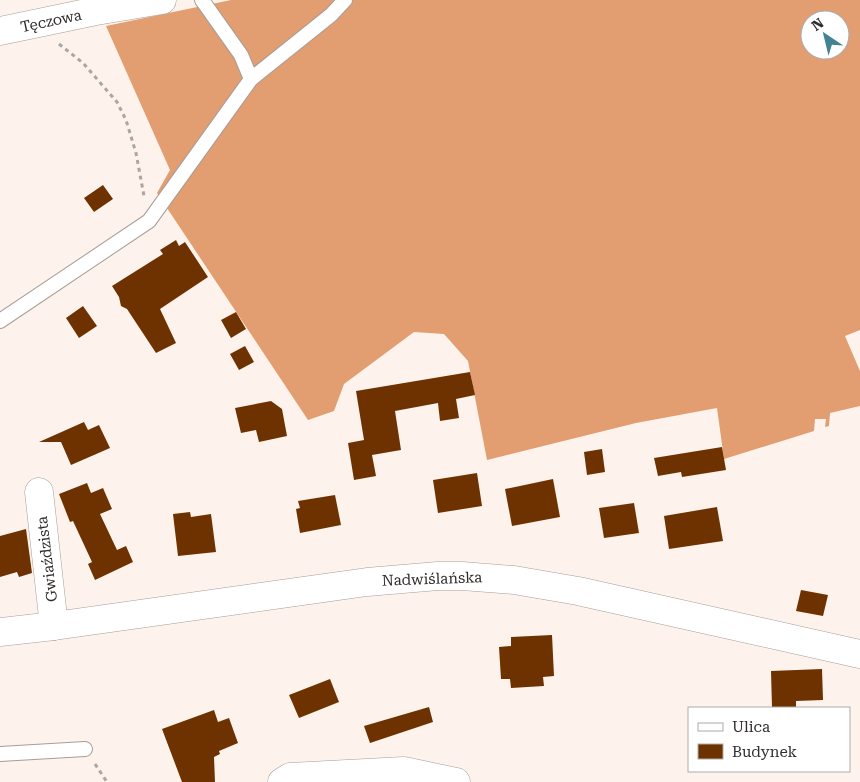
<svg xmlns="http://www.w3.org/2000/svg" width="860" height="782" viewBox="0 0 860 782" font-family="'Roboto Serif',serif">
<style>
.forest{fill:#e29d71;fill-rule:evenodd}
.building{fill:#6d3200}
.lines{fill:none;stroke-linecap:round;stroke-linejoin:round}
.lane-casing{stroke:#a79d97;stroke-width:16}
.street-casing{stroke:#a79d97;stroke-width:29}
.secondary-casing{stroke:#a79d97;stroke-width:29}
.path{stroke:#ada5a0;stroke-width:3;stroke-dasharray:4 4;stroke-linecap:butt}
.lane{stroke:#fff;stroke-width:14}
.street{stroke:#fff;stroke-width:28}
.secondary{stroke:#fff;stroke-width:28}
.labels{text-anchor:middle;stroke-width:5;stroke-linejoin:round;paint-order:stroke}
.street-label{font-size:15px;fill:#312d2b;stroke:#fff}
</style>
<rect width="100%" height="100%" fill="#fef3ec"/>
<path class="forest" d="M 231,0 L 860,0 L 860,330 L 845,336 L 860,371 L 860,406 L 830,413 L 829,426 L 825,427 L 826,419 L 815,419 L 814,431 L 724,459 L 717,408 L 636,423 L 487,460 L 468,361 L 444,334 L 414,332 L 344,384 L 334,411 L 308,420 L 157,193 L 170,170 L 106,26 ZM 810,20 L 840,20 L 840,50 L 810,50 Z"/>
<g class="building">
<polygon points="103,185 113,199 94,212 84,198"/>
<polygon points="176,240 179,246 185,242 208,277 160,309 176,343 156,353 127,309 121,306 119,297 112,286 163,254 160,250"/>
<polygon points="83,306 97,326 79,338 66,318"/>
<polygon points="236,312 246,329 231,338 221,320"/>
<polygon points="245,346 254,362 239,370 230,354"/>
<polygon points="470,372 475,395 456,399 459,418 440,421 438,403 395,411 401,450 372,455 376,476 354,480 348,443 364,440 356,391"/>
<polygon points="271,401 282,409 287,436 259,442 256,430 241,433 235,408"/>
<polygon points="84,422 88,430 99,425 110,448 71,465 61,442 39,442"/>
<polygon points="722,447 726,470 682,477 681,472 658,476 654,458"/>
<polygon points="602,449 605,472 587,475 584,452"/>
<polygon points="477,473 482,506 438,513 433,480"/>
<polygon points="553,479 560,517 512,526 505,489"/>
<polygon points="87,483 91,493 103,488 112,509 100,514 117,550 126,546 133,562 95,580 88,564 92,562 73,521 70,522 59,494"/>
<polygon points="335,495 341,525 300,533 296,509 300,508 298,501"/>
<polygon points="634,503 639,533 604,538 599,508"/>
<polygon points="717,507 723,541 669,549 664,516"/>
<polygon points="190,512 191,517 211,514 216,552 178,556 173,514"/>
<polygon points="26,529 32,573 19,577 17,572 0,577 0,536"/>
<polygon points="801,590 828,595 823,616 796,611"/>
<polygon points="552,635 554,676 543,677 544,686 511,688 510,679 501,679 499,647 511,646 511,637"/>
<polygon points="822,669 823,700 796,701 796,708 772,708 771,671"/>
<polygon points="330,679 339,702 299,718 289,695"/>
<polygon points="429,707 433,722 370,743 364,726"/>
<polygon points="214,710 218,722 229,718 238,743 219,751 220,754 214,757 215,782 182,782 162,729"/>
</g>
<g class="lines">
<defs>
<g id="lane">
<polyline points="202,0 241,55 251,79"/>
<polyline points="0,321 149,221 251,79 331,15 345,0"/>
<polyline points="0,754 85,749"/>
</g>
<g id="street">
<polyline points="0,31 96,11 162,0"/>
<polyline points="39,492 54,626"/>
<polyline points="282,782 290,777 404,771 456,782"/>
</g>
<polyline id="secondary" points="0,632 54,626 367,582 438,576 462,576 514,580 578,591 860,654"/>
</defs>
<use href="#lane" class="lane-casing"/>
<use href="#street" class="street-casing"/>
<use href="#secondary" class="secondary-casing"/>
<g class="path">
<polyline points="59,44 83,63 117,102 126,120 136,153 144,196"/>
<polyline points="95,764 107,782"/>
</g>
<use href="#lane" class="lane"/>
<use href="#street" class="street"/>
<use href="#secondary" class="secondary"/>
</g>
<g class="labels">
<g class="street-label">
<text transform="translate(51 21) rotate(-12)" y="5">Tęczowa</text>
<text transform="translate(47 559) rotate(-97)" y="5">Gwiaździsta</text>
<text transform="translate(432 579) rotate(-2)" y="5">Nadwiślańska</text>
</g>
</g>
<rect x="688" y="707" width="162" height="65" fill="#ffffff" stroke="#adabaa"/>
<rect x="698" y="723" width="25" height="8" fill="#ffffff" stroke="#adabaa"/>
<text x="732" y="732" font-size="15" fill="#312d2b">Ulica</text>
<rect x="698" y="744" width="25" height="15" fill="#6d3200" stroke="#adabaa"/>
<text x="732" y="757" font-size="15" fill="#312d2b">Budynek</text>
<g transform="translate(825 35) rotate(325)"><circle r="24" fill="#ffffff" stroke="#adabaa"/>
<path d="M0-4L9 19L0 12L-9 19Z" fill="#408392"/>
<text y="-8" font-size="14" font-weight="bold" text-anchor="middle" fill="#312d2b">N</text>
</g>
</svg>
